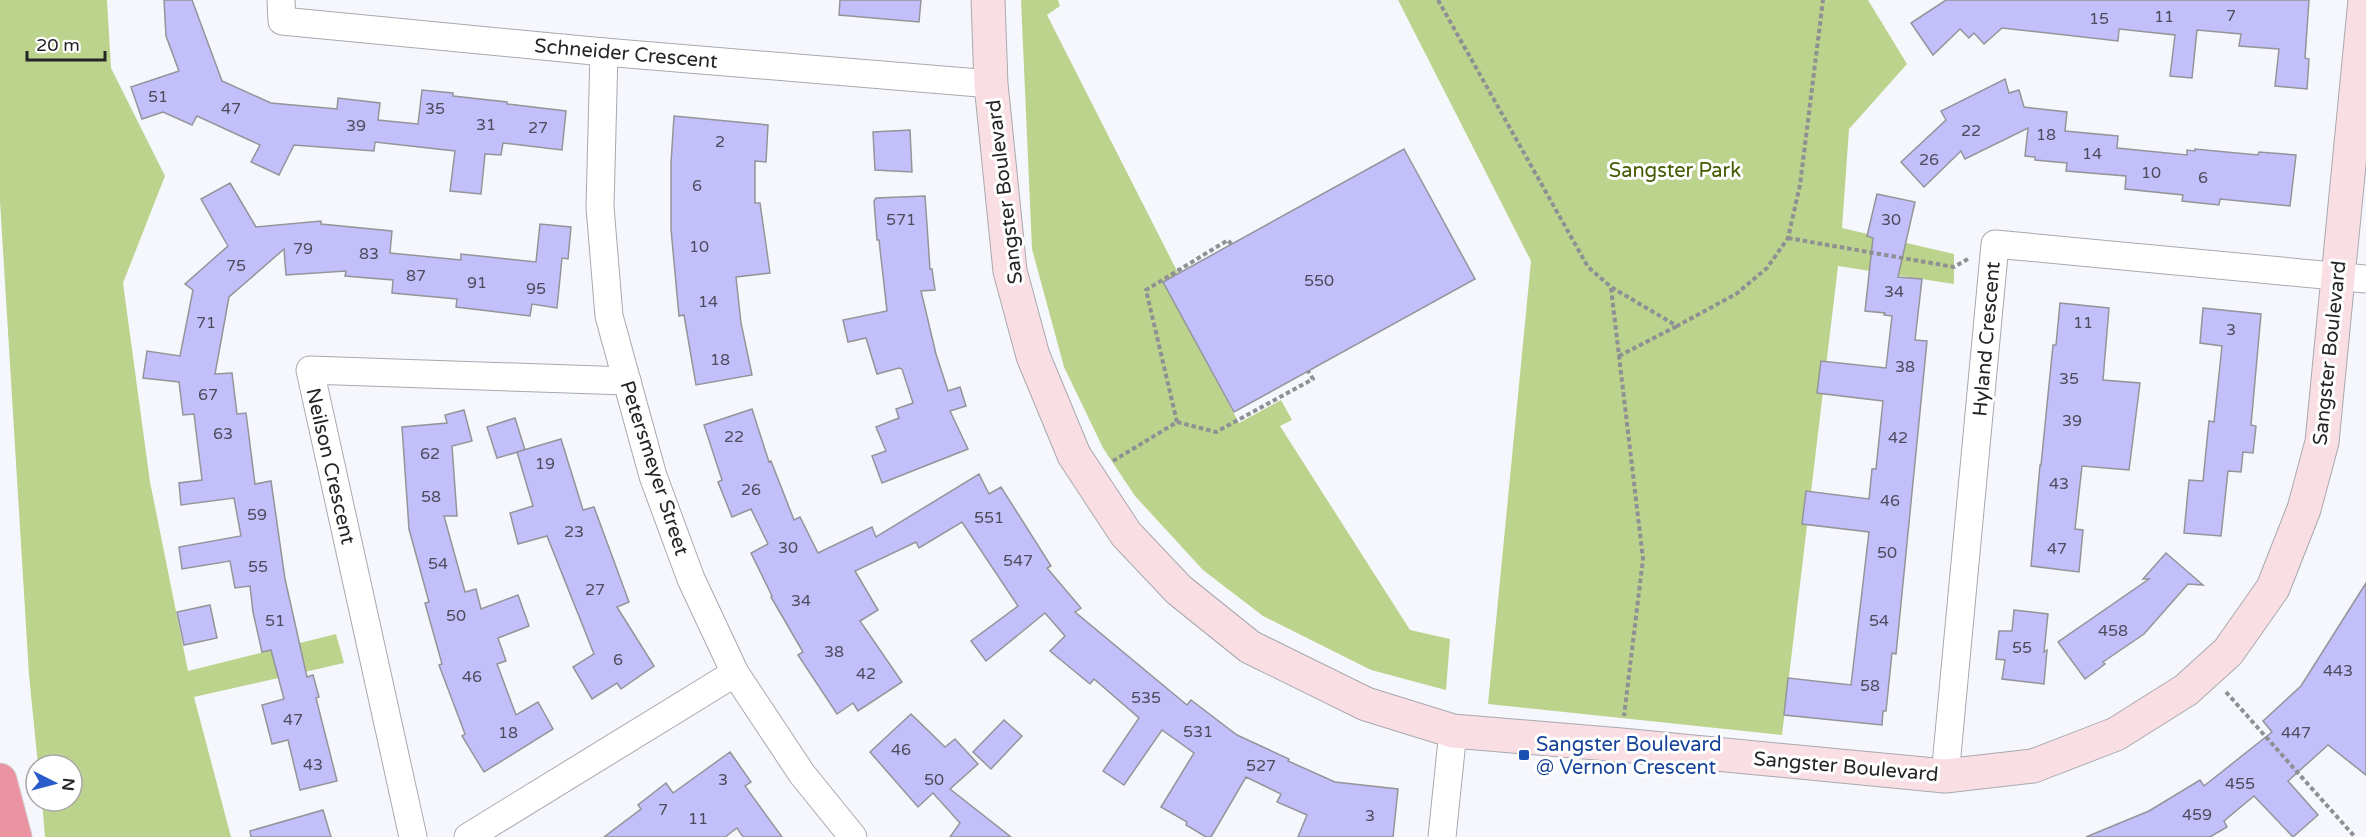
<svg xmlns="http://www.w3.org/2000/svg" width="2366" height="837" viewBox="0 0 2366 837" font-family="'Varela Round',sans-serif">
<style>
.green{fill:#bbd38c}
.building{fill:#c2bffb;stroke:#949499;stroke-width:1.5}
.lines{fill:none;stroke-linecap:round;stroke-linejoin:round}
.street-casing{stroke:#a8a9af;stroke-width:29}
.secondary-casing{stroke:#a8a9af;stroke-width:35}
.highway-casing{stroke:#d3d3d4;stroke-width:35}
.path{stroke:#8f9094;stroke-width:4;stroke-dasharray:4.5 3;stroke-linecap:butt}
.street{stroke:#fff;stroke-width:27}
.secondary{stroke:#f9dfe3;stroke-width:33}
.highway{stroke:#eb93a1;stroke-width:33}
.transit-dot{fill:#1a4fb4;stroke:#fff;stroke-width:2}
.labels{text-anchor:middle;stroke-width:6;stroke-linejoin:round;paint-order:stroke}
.number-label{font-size:16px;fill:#4c4c5c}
.street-label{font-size:20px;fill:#252527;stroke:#fff}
.park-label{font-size:20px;fill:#455b00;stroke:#fff}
.transit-label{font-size:20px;fill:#164399;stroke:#fff;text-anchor:start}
</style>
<rect width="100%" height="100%" fill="#f6f7fd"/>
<g class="green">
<polygon points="0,0 107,0 111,68 165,176 123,283 150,482 188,671 336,634 344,663 194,697 231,837 45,837 42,801 72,801 72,765 38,765 29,675 0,201"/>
<polygon points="1021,0 1058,0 1060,6 1047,15 1178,273 1163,282 1239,423 1281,400 1292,420 1280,426 1410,630 1450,639 1446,690 1371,670 1263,616 1203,570 1135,496 1103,448 1064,367 1032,249"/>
<polygon points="1398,0 1868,0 1907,64 1849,129 1842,228 1954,254 1954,284 1838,266 1782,735 1488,704 1531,261"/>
</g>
<g class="building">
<polygon points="164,0 192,0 222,81 271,103 337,109 338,98 380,103 378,120 418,124 422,90 453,93 453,96 507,102 507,104 566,111 562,150 503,143 501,155 485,154 481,194 450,191 455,151 375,142 374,151 294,145 279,175 251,162 260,145 197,116 192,125 163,112 142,119 131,87 179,71 166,36"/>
<polygon points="840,0 921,0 919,22 839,15"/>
<polygon points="1946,0 2309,0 2305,58 2309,59 2307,89 2275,86 2279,49 2239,46 2241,34 2197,30 2192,78 2170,76 2175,35 2119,29 2118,41 2002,28 1984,44 1974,33 1969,38 1960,29 1933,55 1911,23"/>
<polygon points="2005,79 2009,93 2019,90 2024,107 2067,112 2065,131 2118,136 2117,148 2187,155 2187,150 2195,151 2195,149 2258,155 2259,152 2296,155 2290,206 2220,199 2219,205 2182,201 2183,195 2125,189 2126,176 2066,171 2067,163 2035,160 2035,157 2025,156 2028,128 1965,159 1961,151 1924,187 1901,162 1946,120 1941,111"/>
<polygon points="674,116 768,125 766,162 755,161 755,203 760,203 770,273 736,277 741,323 752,375 696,385 684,315 679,316 671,229 671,163"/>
<polygon points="910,130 912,172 875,170 873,132"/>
<polygon points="1404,149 1475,279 1234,412 1163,282"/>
<polygon points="230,183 256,227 321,221 321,224 392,231 390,253 461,260 461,254 536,262 540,224 571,227 568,259 562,258 557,308 532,304 530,316 456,307 457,299 392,293 393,280 345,276 346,271 286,275 284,249 229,297 215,374 232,373 237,414 246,413 255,484 271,481 285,579 307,677 313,675 319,697 316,698 337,781 300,790 288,740 272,744 262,705 284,699 271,650 262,652 253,612 250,586 235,588 230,561 182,569 179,547 241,536 234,498 181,505 179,483 202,480 194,414 183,415 179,382 143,378 147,351 180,356 193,290 185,284 228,246 201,199"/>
<polygon points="1877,194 1915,202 1898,277 1922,279 1915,340 1927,341 1896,654 1892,653 1886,711 1883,711 1882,725 1784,715 1788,678 1851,685 1869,532 1802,524 1806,491 1869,499 1872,469 1876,469 1883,401 1817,393 1821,361 1886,368 1892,316 1884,315 1885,313 1865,311 1873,238 1867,236"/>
<polygon points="925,196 930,269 932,269 935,290 921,291 936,354 948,391 960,387 966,406 950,411 968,449 882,483 872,456 886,451 876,427 899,418 896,409 913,403 902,369 899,368 877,374 866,338 848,342 843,320 887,311 879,240 877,240 874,201 876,198"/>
<polygon points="2060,303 2109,308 2103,380 2140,383 2129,470 2082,466 2075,529 2083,530 2079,572 2031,566 2040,465 2041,465 2053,345 2056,345"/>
<polygon points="2203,308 2261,314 2251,425 2256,426 2253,453 2243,452 2241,472 2228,471 2221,536 2184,533 2189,480 2203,481 2209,421 2214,422 2222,346 2200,343"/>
<polygon points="752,409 769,462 771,461 794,520 800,517 818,553 872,527 876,537 979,474 989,494 1001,487 1051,566 1047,568 1081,608 1075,612 1187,705 1191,700 1237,735 1289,759 1288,761 1335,782 1398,789 1393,837 1298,837 1307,815 1277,802 1281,794 1246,777 1211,837 1206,837 1186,825 1187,822 1161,807 1194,753 1162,730 1124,785 1103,771 1139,718 1094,679 1090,684 1050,651 1065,636 1045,613 986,661 971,641 1018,606 962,522 919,548 916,542 855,571 878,610 860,621 902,682 858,711 853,703 837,714 798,655 803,652 771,597 772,596 751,553 768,544 751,509 732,517 718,482 722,480 704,425"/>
<polygon points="464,410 472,441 452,446 457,516 444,516 465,592 476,589 481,609 518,595 529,626 498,638 506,661 497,664 516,715 538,702 553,729 484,772 462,736 465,734 439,665 442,664 425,603 429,602 409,529 402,427 447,423 445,415"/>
<polygon points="515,418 525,450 497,458 487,427"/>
<polygon points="561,439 583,510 594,507 629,602 617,607 654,666 621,689 617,683 592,699 573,667 594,654 547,536 518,544 510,513 533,506 517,452"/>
<polygon points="2166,553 2203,585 2188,584 2144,634 2103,662 2105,664 2085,679 2058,642 2149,579 2143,579"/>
<polygon points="2366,583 2366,775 2328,745 2288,781 2318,815 2293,837 2254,796 2224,821 2227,827 2210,837 2086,837 2149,811 2200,780 2204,786 2272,732 2263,721 2301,686"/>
<polygon points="210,605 217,638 184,645 177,612"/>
<polygon points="2014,610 2048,614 2044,652 2047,650 2044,684 2002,679 2005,660 1996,659 1999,631 2012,631"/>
<polygon points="911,714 945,747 955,739 978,764 950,789 1011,837 950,837 960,823 933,793 918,807 870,752"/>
<polygon points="1004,720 1022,736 991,769 973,752"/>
<polygon points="730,752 751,782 745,786 782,837 743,837 737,828 725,837 604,837 641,809 638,805 666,783 673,793"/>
<polygon points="323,810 331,837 251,837 250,831"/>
</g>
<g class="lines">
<defs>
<g id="street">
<polyline points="281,0 282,21 604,52 991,84"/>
<polyline points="604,52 600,207 609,316 653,476 691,579 735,673 802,774 853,837"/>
<polyline points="1945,776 1995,244 2366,279"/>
<polyline points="413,837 310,370 627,381"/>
<polyline points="468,837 735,673"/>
<polyline points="1442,837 1453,731"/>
</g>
<polyline id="secondary" points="988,0 991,84 1010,271 1033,356 1074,455 1126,534 1179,590 1250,647 1366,704 1453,731 1621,745 1945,776 2033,766 2116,734 2186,690 2228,652 2273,588 2304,509 2322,442 2365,0"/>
<polyline id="highway" points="0,780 15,837"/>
</defs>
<use href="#street" class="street-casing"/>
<use href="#secondary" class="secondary-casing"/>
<use href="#highway" class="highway-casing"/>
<g class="path">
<polyline points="1438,0 1588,267 1611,287 1677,326 1736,294 1767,268 1788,238 1800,185 1823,0"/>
<polyline points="1788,238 1954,267 1968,259"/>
<polyline points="1611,288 1643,559 1624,716"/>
<polyline points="1619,356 1677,326"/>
<polyline points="1177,422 1146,290 1228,240 1231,244"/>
<polyline points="1113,461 1177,422 1216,432 1313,379 1308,371"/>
<polyline points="2226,692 2355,837"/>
</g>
<use href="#street" class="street"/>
<use href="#secondary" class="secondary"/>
<use href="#highway" class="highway"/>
</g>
<rect class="transit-dot" x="1518" y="749" width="12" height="12" rx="3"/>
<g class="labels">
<g class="number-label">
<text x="2231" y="21">7</text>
<text x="2164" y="22">11</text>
<text x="2099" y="24">15</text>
<text x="158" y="102">51</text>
<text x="231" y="114">47</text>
<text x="435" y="114">35</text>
<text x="486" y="130">31</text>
<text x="356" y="131">39</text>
<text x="538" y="133">27</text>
<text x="1971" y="136">22</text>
<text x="2046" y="140">18</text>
<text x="720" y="147">2</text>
<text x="2092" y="159">14</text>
<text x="1929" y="165">26</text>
<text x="2151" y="178">10</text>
<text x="2203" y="183">6</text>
<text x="697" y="191">6</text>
<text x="901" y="225">571</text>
<text x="1891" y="225">30</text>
<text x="699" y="252">10</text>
<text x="303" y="254">79</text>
<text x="369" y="259">83</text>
<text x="236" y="271">75</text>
<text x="416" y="281">87</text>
<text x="1319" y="286">550</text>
<text x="477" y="288">91</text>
<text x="536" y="294">95</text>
<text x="1894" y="297">34</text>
<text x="708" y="307">14</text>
<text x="206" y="328">71</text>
<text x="2083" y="328">11</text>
<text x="2231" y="335">3</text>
<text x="720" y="365">18</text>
<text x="1905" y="372">38</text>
<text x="2069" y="384">35</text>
<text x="208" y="400">67</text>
<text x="2072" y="426">39</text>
<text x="223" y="439">63</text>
<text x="734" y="442">22</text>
<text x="1898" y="443">42</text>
<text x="430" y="459">62</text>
<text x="545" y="469">19</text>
<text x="2059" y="489">43</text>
<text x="751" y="495">26</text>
<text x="431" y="502">58</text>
<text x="1890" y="506">46</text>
<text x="257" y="520">59</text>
<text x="989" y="523">551</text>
<text x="574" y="537">23</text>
<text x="788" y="553">30</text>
<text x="2057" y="554">47</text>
<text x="1887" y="558">50</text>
<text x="1018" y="566">547</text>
<text x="438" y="569">54</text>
<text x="258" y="572">55</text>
<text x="595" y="595">27</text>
<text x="801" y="606">34</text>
<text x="456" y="621">50</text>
<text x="275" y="626">51</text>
<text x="1879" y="626">54</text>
<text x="2113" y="636">458</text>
<text x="2022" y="653">55</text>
<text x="834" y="657">38</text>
<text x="618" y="665">6</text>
<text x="2338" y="676">443</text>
<text x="866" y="679">42</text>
<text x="472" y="682">46</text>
<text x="1870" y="691">58</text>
<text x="1146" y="703">535</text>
<text x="293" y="725">47</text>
<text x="1198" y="737">531</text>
<text x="508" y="738">18</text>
<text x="2296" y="738">447</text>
<text x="901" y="755">46</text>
<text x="313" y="770">43</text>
<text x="1261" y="771">527</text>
<text x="723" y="785">3</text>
<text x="934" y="785">50</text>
<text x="2240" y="789">455</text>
<text x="663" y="815">7</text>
<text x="2197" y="820">459</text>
<text x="1370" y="821">3</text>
<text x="698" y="824">11</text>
</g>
<g class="street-label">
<text transform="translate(626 53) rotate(5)" y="7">Schneider Crescent</text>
<text transform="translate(1004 192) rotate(-97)" y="7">Sangster Boulevard</text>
<text transform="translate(1986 339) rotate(-85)" y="7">Hyland Crescent</text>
<text transform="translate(2329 353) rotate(-84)" y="7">Sangster Boulevard</text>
<text transform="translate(331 466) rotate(77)" y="7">Neilson Crescent</text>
<text transform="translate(655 468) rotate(72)" y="7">Petersmeyer Street</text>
<text transform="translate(1846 766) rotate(5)" y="7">Sangster Boulevard</text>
</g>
<g class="park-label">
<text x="1675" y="177">Sangster Park</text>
</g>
<g class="transit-label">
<text x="1536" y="751">Sangster Boulevard<tspan x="1536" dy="23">@ Vernon Crescent</tspan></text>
</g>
</g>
<g transform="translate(54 783) rotate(96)"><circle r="28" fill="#ffffff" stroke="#a8a8a9" stroke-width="1.5"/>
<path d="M0-4.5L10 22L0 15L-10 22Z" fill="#2a5bca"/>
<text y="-9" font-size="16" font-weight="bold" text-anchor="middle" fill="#252527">N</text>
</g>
<path d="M27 51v9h78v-9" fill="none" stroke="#252527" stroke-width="3"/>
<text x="36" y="51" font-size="18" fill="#252527" stroke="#ffffff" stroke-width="4.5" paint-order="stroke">20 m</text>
</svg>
